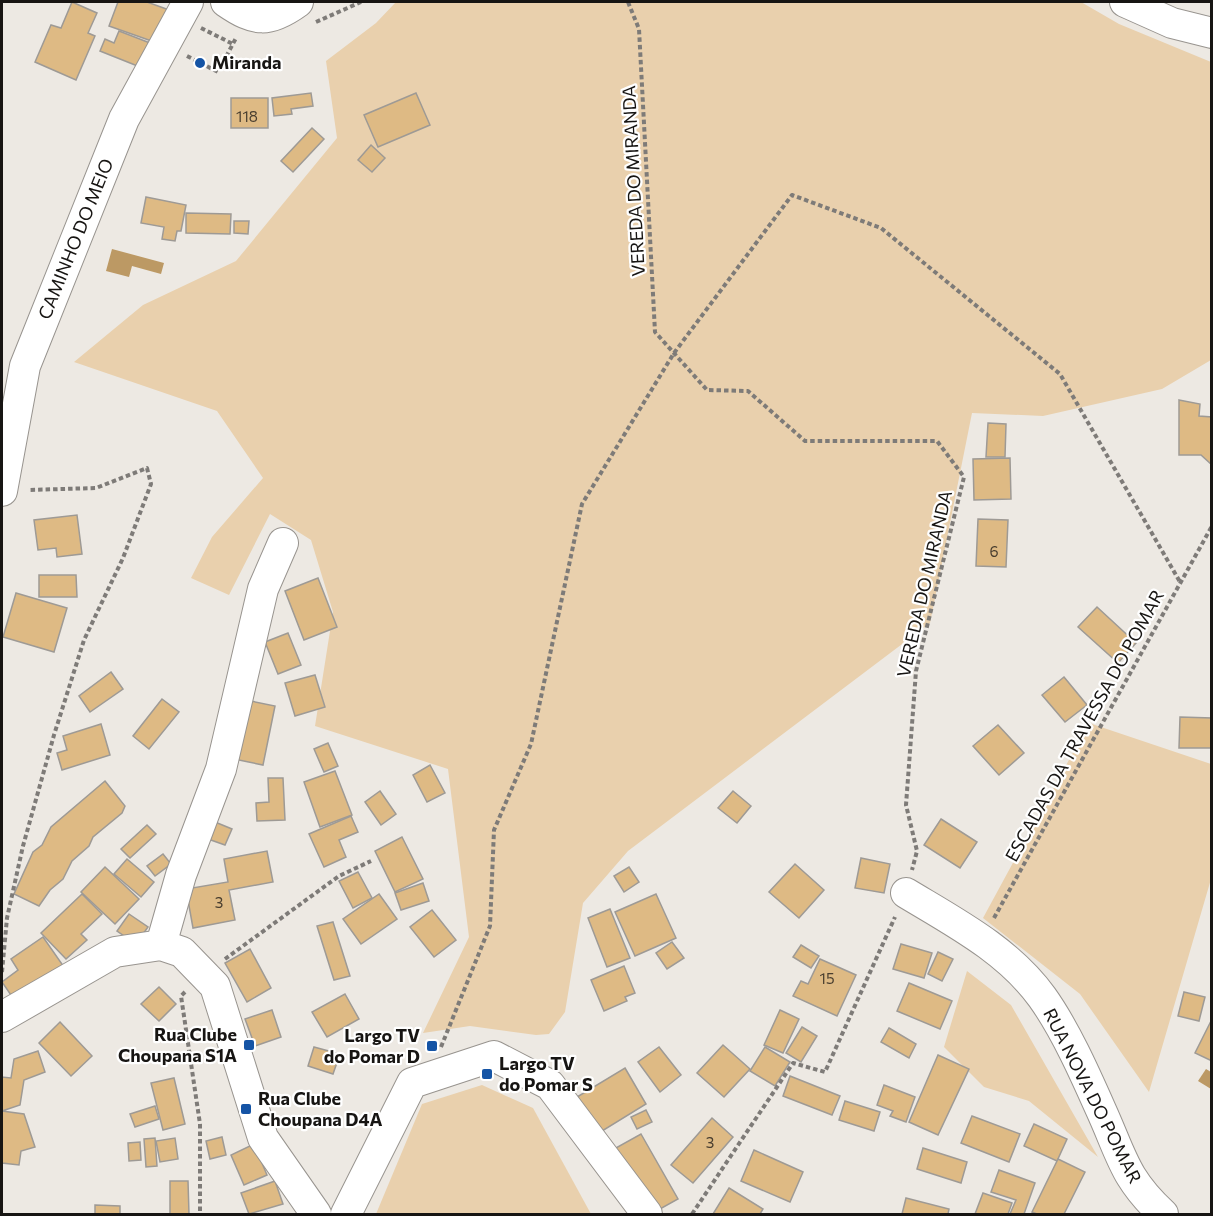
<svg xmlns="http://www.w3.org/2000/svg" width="1213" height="1216" viewBox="0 0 1213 1216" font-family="Commissioner,sans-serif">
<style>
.green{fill:#e9d0ad}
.water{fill:#bc9964}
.building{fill:#deba84;stroke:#9e9a95;stroke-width:1.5}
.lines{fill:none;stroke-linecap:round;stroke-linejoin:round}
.minor-casing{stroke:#98948f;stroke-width:32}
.path{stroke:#7e7b78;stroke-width:4;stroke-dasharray:4.5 3;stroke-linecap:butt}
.minor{stroke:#fff;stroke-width:30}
.poi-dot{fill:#1554a5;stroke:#fff;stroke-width:2}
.labels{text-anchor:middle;stroke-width:4.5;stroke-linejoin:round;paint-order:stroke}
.number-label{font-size:15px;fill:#493e2f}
.poi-label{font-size:18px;font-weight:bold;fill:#171513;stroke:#fff;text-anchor:start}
.street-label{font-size:18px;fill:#171513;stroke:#fff}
</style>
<rect width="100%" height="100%" fill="#ede9e3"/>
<g class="green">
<polygon points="396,2 1081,2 1119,24 1211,62 1211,360 1162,389 1043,416 972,413 930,623 628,851 583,903 565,1012 549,1034 536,1035 470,1026 423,1033 469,937 448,769 315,726 333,612 311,540 270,514 229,595 191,578 212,537 263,478 217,411 74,362 143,305 236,261 337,138 326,61 376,23"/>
<polygon points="1089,723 1211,764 1211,879 1149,1092 1080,994 983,918"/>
<polygon points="967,971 1011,1005 1098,1157 1029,1101 984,1087 944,1047"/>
<polygon points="482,1085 533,1108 591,1214 376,1214 422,1104"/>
</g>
<g class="water">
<polygon points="112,249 164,263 161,274 132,266 129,277 106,271"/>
<polygon points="1206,1069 1211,1072 1211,1089 1198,1081"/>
</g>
<g class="building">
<polygon points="72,2 97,13 88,33 95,36 76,80 35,62 51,25 61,28"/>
<polygon points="118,2 147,2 172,11 160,44 109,26"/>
<polygon points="119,31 150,43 140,67 100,51 105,39 114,43"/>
<polygon points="311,93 313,106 291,109 292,114 274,116 272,98"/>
<polygon points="416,93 430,125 378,147 364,115"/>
<rect x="231" y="98" width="37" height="30"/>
<polygon points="312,128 324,139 293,172 281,161"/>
<polygon points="371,145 385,158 372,172 358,160"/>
<polygon points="146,197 186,205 181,231 177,231 175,241 162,239 164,227 141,223"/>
<polygon points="186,213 231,214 230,234 186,233"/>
<polygon points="234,221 249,221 248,234 234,233"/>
<polygon points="1179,400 1200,404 1199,416 1212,417 1212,465 1201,455 1179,455"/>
<polygon points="988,423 1006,424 1005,457 986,457"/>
<polygon points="1010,458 1011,499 974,500 973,459"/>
<polygon points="77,515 82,554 57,557 56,548 38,550 34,520"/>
<polygon points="978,519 1008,520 1006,567 976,566"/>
<polygon points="39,575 76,575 77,597 39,597"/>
<polygon points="318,578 337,627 304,640 285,591"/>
<polygon points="16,593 67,608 54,652 3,637"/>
<polygon points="1097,607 1136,643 1118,663 1078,627"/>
<polygon points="288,633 301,665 278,674 265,642"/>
<polygon points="111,672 123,689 90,712 79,696"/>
<polygon points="315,675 325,707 295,716 285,683"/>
<polygon points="1064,677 1087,705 1065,722 1042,695"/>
<polygon points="162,699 179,712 149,749 133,736"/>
<polygon points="241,699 275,706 263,765 229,758"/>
<polygon points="1180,717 1212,718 1212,748 1179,748"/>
<polygon points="101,724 110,755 62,770 57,753 67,750 63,736"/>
<polygon points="998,725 1024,753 999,775 973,746"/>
<polygon points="328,743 338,766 324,772 314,749"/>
<polygon points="430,765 445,793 427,802 413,775"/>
<polygon points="335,771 352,815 320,827 304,782"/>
<polygon points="268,778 283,778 285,820 257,821 256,803 269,802"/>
<polygon points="105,781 125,806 122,813 93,837 89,846 72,861 63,879 50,890 39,906 14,894 33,852 42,845 51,827"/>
<polygon points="380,791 396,814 381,825 365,802"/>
<polygon points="733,791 751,806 737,823 718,808"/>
<polygon points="351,816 358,832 339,840 346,857 324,867 309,834"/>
<polygon points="941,819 977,842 960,868 924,845"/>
<polygon points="215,822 232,829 225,845 208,839"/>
<polygon points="147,825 156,834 130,858 121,849"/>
<polygon points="402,837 423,879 395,892 375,851"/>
<polygon points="267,851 273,882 229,890 235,920 193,928 186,889 228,882 224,859"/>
<polygon points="163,854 171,864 155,876 147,866"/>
<polygon points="861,858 890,864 884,893 855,888"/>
<polygon points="127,859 154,882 141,897 114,874"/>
<polygon points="795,864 824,890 799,918 769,892"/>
<polygon points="105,867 139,899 115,924 81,892"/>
<polygon points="629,867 639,882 624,892 614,876"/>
<polygon points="358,872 372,898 353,908 339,881"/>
<polygon points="423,883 429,901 401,910 395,893"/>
<polygon points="82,894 102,914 81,934 87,940 66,959 41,933"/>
<polygon points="379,894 397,919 361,944 343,919"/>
<polygon points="656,894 676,938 635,956 615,912"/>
<polygon points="610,909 630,958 607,967 588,918"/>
<polygon points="432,910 456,940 434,957 410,927"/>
<polygon points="129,914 148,927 136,944 117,931"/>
<polygon points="333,922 350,976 334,980 317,926"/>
<polygon points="43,937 64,967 15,1001 2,982 18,970 11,959"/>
<polygon points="672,942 684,958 667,969 656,953"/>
<polygon points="901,944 932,953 924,978 893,969"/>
<polygon points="801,945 819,956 811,968 793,957"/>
<polygon points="250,949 271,988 247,1002 225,963"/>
<polygon points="938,952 953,959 942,981 928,974"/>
<polygon points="820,959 856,975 837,1016 793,996 801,981 808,984"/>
<polygon points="624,966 635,993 625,997 627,1001 604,1011 591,980"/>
<polygon points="909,983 952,1001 940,1029 897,1011"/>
<polygon points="159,987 176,1004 159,1021 141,1004"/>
<polygon points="1184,992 1205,997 1199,1021 1178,1016"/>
<polygon points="345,994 359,1019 327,1037 312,1012"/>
<polygon points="272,1010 281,1037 255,1046 245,1019"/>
<polygon points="780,1010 799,1019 783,1053 764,1045"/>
<polygon points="1212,1019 1212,1061 1195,1053"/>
<polygon points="60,1022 92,1056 71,1076 39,1043"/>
<polygon points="802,1027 817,1036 801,1062 786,1053"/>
<polygon points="889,1028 916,1044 909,1058 881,1042"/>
<polygon points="723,1045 750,1069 724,1097 697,1073"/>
<polygon points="314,1047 340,1054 333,1074 308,1066"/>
<polygon points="659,1047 681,1075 660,1092 638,1062"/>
<polygon points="765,1047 790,1062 775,1086 750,1071"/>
<polygon points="38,1051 45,1072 24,1080 20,1105 2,1111 24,1114 35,1147 21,1151 19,1165 2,1163 2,1077 11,1078 14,1059"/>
<polygon points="938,1055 969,1069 938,1135 909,1122"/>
<polygon points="625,1068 646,1104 594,1136 572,1100"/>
<polygon points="790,1076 840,1096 832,1115 783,1096"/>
<polygon points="174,1078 185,1124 163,1130 151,1083"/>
<polygon points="884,1085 915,1097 906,1122 890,1116 893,1111 877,1105"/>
<polygon points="845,1101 880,1112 874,1131 839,1120"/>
<polygon points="155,1106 159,1119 135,1127 130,1114"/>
<polygon points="646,1110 652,1122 637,1129 631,1117"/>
<polygon points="972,1116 1020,1134 1009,1162 961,1143"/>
<polygon points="712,1118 733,1137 693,1183 671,1165"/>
<polygon points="1034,1124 1067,1139 1057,1161 1024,1146"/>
<polygon points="641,1134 678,1199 651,1214 614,1149"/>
<polygon points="222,1137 226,1155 210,1159 206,1141"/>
<polygon points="155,1138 157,1166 146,1167 144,1139"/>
<polygon points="175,1138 178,1159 160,1162 156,1141"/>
<polygon points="140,1142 141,1160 129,1161 128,1143"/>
<polygon points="254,1144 267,1175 244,1185 231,1155"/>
<polygon points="923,1148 967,1162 961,1183 917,1169"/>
<polygon points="754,1150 803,1172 790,1202 741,1181"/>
<polygon points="1058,1159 1085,1172 1064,1214 1037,1214 1032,1212"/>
<polygon points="999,1170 1035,1183 1024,1214 1010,1214 1016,1200 991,1192"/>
<polygon points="170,1181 188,1181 189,1214 170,1214"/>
<polygon points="275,1181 283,1204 249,1214 241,1193"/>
<polygon points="729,1188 763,1209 760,1214 713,1214"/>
<polygon points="983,1193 1012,1203 1008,1214 975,1214"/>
<polygon points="906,1198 949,1209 948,1214 902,1214"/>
<polygon points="95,1205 120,1206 120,1214 95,1214"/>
</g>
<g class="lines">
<defs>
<g id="minor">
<path d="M 226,2 C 255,22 269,23 298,2"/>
<polyline points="1125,2 1172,23 1212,33"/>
<polyline points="2,491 25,366 124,119 188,2"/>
<path d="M 906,893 C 954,922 1008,950 1042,997 C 1065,1029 1085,1074 1101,1110 C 1122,1156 1124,1178 1163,1214"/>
<polyline points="161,945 181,875 221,769 263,589 283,543"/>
<polyline points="2,1017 115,952 161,945 182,952 215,986 263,1138 316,1214"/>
<polyline points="346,1214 412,1083 494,1056 550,1085 647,1214"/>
</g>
</defs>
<use href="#minor" class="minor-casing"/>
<g class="path">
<polyline points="628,2 639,29 655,332 707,390 748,391 805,441 937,441 964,477 916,671 906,805 917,851 912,870"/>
<polyline points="316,22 361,2"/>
<polyline points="201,28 233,44"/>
<polyline points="187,56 218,72 236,38"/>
<polyline points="994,918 1212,526"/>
<polyline points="225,959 339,876 371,861"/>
<polyline points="2,972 7,918 23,846 54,735 84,640 123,558 151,484 147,468 96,488 29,490"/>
<polyline points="185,992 181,996 200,1124 200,1214"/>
<polyline points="441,1047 490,926 494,830 531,744 582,504 674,353 792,195 881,228 1060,374 1180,582"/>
<polyline points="692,1214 793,1063 825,1072 895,917"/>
</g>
<use href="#minor" class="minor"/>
</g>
<g class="poi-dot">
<circle cx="200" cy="63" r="6"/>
<rect x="243" y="1039" width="12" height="12" rx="3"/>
<rect x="426" y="1040" width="12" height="12" rx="3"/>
<rect x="481" y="1068" width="12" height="12" rx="3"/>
<rect x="240" y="1103" width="12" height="12" rx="3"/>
</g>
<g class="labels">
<g class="number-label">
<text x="247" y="122">118</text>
<text x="994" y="557">6</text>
<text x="219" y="908">3</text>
<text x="827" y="984">15</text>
<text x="710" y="1148">3</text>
</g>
<g class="poi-label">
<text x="212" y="69">Miranda</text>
<text x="237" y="1041" text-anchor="end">Rua Clube<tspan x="237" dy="21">Choupana S1A</tspan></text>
<text x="420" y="1042" text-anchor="end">Largo TV<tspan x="420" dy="21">do Pomar D</tspan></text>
<text x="499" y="1070">Largo TV<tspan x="499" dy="21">do Pomar S</tspan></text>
<text x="258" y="1105">Rua Clube<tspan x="258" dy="21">Choupana D4A</tspan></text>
</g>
<g class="street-label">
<text transform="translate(634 181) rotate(-93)" y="6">VEREDA DO MIRANDA</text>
<text transform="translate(76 239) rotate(-68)" y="6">CAMINHO DO MEIO</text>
<text transform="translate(925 584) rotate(-77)" y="6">VEREDA DO MIRANDA</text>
<text transform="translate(1085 726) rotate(-61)" y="6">ESCADAS DA TRAVESSA DO POMAR</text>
<text transform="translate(1092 1096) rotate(63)" y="6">RUA NOVA DO POMAR</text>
</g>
</g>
<rect width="1213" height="1216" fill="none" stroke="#171513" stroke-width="6"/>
</svg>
